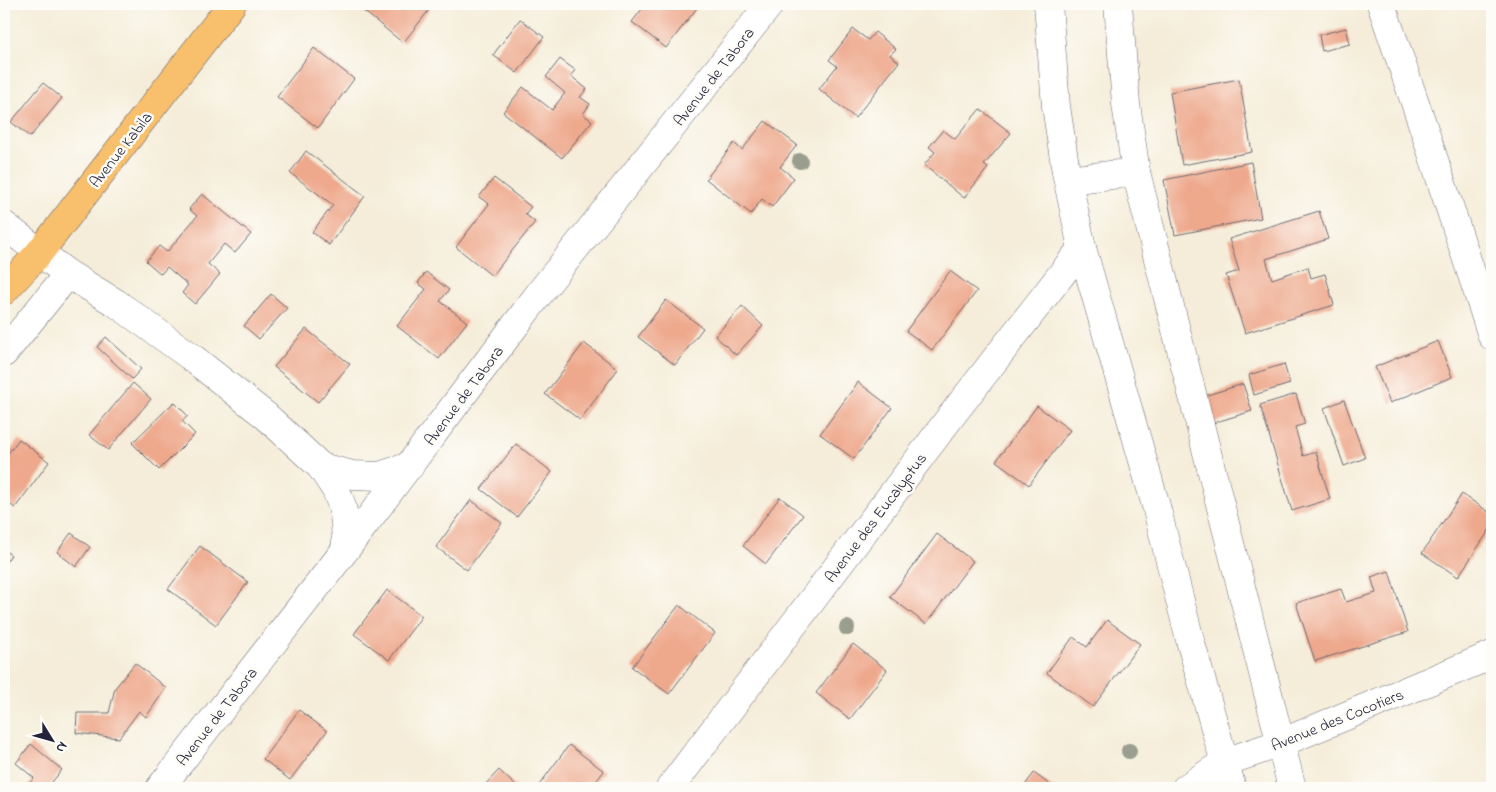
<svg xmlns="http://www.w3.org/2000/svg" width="1496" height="792" viewBox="0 0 1496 792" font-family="'Indie Flower',sans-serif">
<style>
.building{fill:#eea98d}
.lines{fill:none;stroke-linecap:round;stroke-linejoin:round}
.minor-casing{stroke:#6c6972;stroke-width:29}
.highway-casing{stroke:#6c6972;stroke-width:29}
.minor{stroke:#fff;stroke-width:28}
.highway{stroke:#f8bf6c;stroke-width:28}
.tree{fill:#999e8e}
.labels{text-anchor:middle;stroke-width:5;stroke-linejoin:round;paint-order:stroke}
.street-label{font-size:16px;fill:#22223b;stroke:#fdfcf7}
</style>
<rect width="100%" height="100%" fill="#fdfcf7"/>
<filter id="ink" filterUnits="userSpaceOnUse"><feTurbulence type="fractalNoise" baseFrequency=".02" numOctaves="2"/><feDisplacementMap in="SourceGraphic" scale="10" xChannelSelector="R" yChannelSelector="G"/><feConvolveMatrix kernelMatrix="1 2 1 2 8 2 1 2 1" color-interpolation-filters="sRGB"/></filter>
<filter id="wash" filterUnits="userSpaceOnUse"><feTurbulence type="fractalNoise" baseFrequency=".0096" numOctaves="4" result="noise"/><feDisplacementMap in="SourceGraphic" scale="20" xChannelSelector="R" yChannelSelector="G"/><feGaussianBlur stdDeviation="1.12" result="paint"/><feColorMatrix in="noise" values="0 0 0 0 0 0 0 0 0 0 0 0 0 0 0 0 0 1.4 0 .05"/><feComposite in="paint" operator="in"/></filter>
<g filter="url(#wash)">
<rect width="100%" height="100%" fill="#f5edd9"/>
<g id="blocks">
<g class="building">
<polygon points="355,4 420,4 429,10 403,43"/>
<polygon points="646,4 700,4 666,48 632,22"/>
<polygon points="520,19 544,37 517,73 493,55"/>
<polygon points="1346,28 1350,44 1322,51 1319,35"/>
<polygon points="853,29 868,40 875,32 896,49 890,55 899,62 855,118 819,89 837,66 829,60"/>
<polygon points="314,48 354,79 318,128 277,97"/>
<polygon points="560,59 575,70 571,76 587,89 580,97 590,104 583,114 592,121 562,158 503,112 523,87 552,110 565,93 546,77"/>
<polygon points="1239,79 1252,152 1182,165 1170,92"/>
<polygon points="43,83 62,98 30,137 11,122"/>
<polygon points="980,109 1011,133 984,165 988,168 964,198 924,165 935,152 929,147 943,130 955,139"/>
<polygon points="765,121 797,145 780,167 794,178 772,207 762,199 751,214 706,179 734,143 742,150"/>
<polygon points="306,151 365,196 329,245 312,232 333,205 290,173"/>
<polygon points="1251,162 1261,218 1175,235 1164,180"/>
<polygon points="494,178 531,207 525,214 535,222 492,276 456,247 489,204 479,197"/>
<polygon points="202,194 251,234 235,253 224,244 208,264 220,274 195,304 182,293 188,285 167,267 161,274 146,261 159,246 167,252 197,216 189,209"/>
<polygon points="1319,211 1328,239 1266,259 1272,279 1308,267 1311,278 1325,274 1334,305 1245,333 1226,275 1239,271 1229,239"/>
<polygon points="950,271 977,291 932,350 906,331"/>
<polygon points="426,272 449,290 440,301 467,322 439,359 397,326 426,289 418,283"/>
<polygon points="271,294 287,308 259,339 244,326"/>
<polygon points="666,300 703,328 675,365 638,337"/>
<polygon points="742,306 763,326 736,355 715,336"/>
<polygon points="306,329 350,364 318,402 274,367"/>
<polygon points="106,337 141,369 132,379 97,347"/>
<polygon points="1438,341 1452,377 1390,403 1375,367"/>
<polygon points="584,343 618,369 580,420 545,394"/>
<polygon points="1284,364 1290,384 1254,395 1249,375"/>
<polygon points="858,382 892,408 854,459 820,434"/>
<polygon points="133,383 151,399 108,450 89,435"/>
<polygon points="1243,384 1252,411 1213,423 1204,396"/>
<polygon points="1296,394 1305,424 1295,427 1303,456 1316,452 1330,499 1292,511 1260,405"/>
<polygon points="1344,400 1365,458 1344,466 1324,408"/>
<polygon points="174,402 188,416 182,421 195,434 159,470 132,443"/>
<polygon points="1037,406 1070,430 1029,485 996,461"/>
<polygon points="19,439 49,462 15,508 4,500 4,459"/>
<polygon points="516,444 552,472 517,517 481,489"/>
<polygon points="1462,494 1492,514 1492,526 1458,577 1422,553"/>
<polygon points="780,497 803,515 766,564 743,546"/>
<polygon points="471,500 502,523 467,570 436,547"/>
<polygon points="71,533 90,547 76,567 57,552"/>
<polygon points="937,534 973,561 926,624 890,597"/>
<polygon points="200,546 248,582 216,625 168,589"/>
<polygon points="4,550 11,555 4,565"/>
<polygon points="1389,571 1408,632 1315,661 1296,603 1341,589 1346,602 1376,593 1371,577"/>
<polygon points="387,590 422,616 389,660 354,634"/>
<polygon points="679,605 715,633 669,694 632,667"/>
<polygon points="1107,620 1140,644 1093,707 1047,673 1073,637 1087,647"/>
<polygon points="853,644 887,670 850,719 816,693"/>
<polygon points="135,663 166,688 146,717 139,711 119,738 76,733 77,713 109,713 115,688"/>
<polygon points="299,710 327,731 290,780 263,759"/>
<polygon points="31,744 62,770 47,788 25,788 34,778 16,763"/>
<polygon points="569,745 604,771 591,788 537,788"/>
<polygon points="499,770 518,788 482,788"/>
<polygon points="1034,773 1054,788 1023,788"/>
</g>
</g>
</g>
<g filter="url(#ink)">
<use href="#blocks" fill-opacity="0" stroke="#6c6972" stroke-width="1"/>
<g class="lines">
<defs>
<g id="minor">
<polyline points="1048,4 1056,106 1066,172 1082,248 1156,506 1190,640 1232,788"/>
<polyline points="1118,4 1126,104 1136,172 1292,788"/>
<polyline points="1381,4 1421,120 1492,336"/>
<polyline points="1068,180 1136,172"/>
<polyline points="4,225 68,274 116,303 190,356 266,416 321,467 336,490 342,506 345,522 346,549"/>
<polyline points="4,353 68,274"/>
<polyline points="321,467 353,475 379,476 410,466"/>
<polyline points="160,788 346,549 542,290 770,4"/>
<polyline points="670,788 952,415 1082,248"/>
<polyline points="1186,788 1225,762 1281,743 1492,655"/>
</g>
<polyline id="highway" points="4,291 39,253 232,4"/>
</defs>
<use href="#minor" class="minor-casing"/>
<use href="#highway" class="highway-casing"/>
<use href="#minor" class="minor"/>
<use href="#highway" class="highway"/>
</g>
<g class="tree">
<circle cx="800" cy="161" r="8"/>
<circle cx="847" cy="628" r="8"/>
<circle cx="1129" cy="751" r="8"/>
</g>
</g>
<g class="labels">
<g class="street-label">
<text transform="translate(713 76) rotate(-52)" y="6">Avenue de Tabora</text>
<text transform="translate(120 149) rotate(-52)" y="6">Avenue Kabila</text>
<text transform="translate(463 395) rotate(-53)" y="6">Avenue de Tabora</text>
<text transform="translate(875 517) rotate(-53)" y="6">Avenue des Eucalyptus</text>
<text transform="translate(216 716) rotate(-52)" y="6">Avenue de Tabora</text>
<text transform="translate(1337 719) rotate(-22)" y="6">Avenue des Cocotiers</text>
</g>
</g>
<rect width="1496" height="792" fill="none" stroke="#fdfcf7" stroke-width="20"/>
<g transform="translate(52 740) rotate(127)" stroke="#fdfcf7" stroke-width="4" paint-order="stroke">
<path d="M0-4L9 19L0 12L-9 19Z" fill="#22223b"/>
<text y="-8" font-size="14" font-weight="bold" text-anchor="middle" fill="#22223b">N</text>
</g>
</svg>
